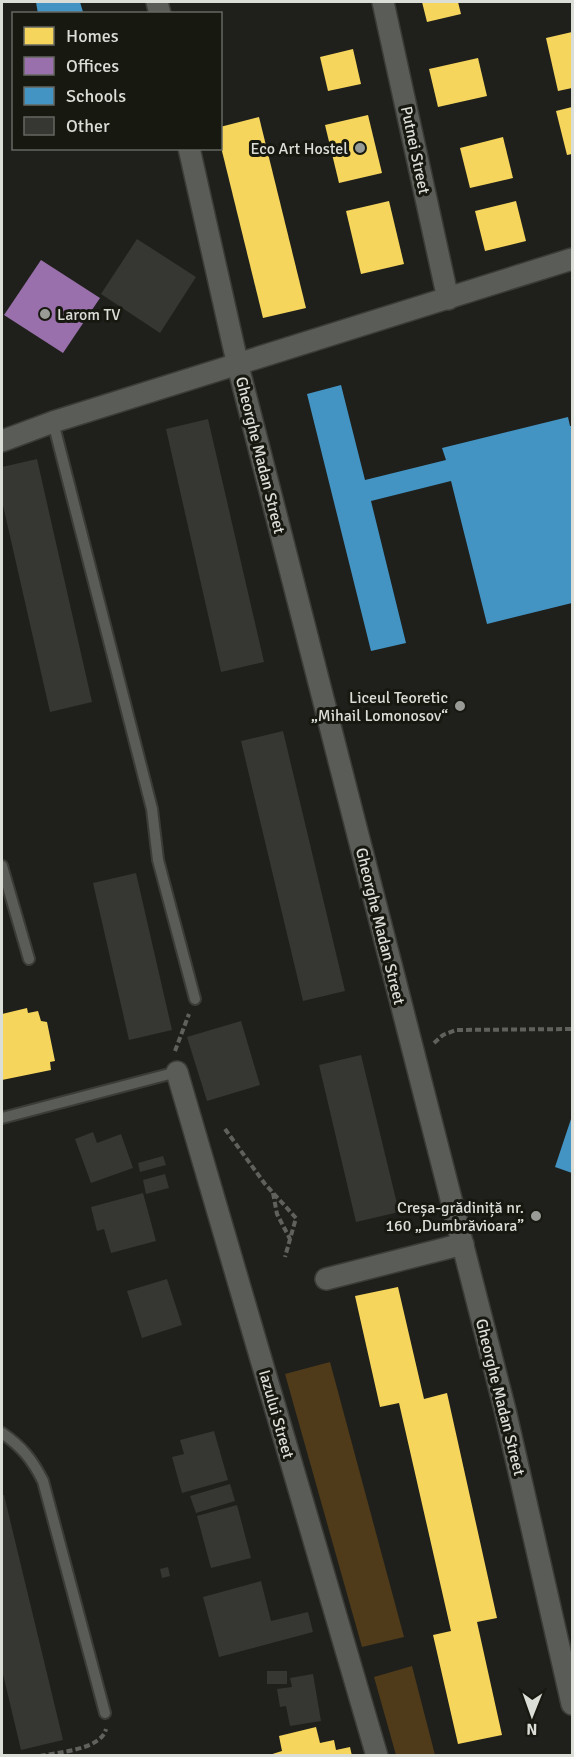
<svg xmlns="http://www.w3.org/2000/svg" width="574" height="1757" viewBox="0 0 574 1757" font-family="Signika,sans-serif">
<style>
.green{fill:#4f3a19}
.homes{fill:#f6d55c}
.offices{fill:#9970ab}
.schools{fill:#4393c3}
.building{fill:#363633}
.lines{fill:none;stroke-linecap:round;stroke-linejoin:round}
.lane-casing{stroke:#3b3b38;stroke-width:14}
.street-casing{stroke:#3b3b38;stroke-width:24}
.path{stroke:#60605d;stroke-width:4;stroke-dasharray:6 3;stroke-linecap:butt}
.lane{stroke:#5a5c58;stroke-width:10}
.street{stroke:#5a5c58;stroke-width:21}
.poi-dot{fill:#999b96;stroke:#171911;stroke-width:2}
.labels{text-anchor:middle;stroke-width:6;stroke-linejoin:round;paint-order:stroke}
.poi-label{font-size:16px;fill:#dbddd7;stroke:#171911;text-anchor:end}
.street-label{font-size:16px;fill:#dbddd7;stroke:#171911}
</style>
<rect width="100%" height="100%" fill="#1f201c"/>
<g class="green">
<polygon points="330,1362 404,1637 362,1647 285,1374"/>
<polygon points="412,1666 435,1755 396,1755 374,1677"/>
</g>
<g class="homes">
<polygon points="422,2 458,2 461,14 427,22"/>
<polygon points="572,32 572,88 558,91 546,38"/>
<polygon points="353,49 361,84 328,91 320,57"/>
<polygon points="478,58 487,96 438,107 429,69"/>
<polygon points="572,107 572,154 567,155 556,111"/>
<polygon points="368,115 382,173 339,183 325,125"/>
<polygon points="259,117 306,308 263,318 220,143 220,127"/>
<polygon points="503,137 513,178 470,188 460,148"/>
<polygon points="389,201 404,264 361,274 346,211"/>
<polygon points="516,201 526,241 485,251 475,211"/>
<polygon points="27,1008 28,1013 38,1011 41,1021 47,1022 55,1061 50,1062 51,1070 2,1080 2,1014"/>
<polygon points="398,1287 424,1399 447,1393 497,1618 477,1622 502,1735 458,1744 433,1635 451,1631 399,1403 380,1407 355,1296"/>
<polygon points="316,1727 320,1743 334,1740 336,1750 350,1747 352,1756 266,1756 282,1751 279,1736"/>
</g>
<polygon class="offices" points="41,260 100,298 63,353 4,315"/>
<g class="schools">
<polygon points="36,2 80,2 83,12 38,14"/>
<polygon points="341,385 365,480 446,460 442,448 568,417 570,426 572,426 572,603 487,624 451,481 371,501 406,643 371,651 307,394"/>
<polygon points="571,1119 572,1120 572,1173 555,1167"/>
</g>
<g class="building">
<polygon points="137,239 196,277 160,333 101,294"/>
<polygon points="208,419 264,662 221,672 166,429"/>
<polygon points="37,459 92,702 50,712 2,501 2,467"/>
<polygon points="283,731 345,991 303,1001 241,741"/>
<polygon points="136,873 172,1030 129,1040 93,883"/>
<polygon points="241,1021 260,1085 207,1101 187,1037"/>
<polygon points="361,1055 399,1212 356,1222 319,1065"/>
<polygon points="93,1132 97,1143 121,1134 133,1168 91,1183 75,1139"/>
<polygon points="163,1156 166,1165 140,1172 138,1163"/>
<polygon points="165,1174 169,1188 146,1194 143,1180"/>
<polygon points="143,1193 156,1241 111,1253 104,1229 97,1231 91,1207"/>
<polygon points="167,1279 182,1325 142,1338 127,1291"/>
<polygon points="214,1431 228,1480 182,1493 172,1457 184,1454 180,1440"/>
<polygon points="230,1484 235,1501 196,1513 190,1496"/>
<polygon points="2,1495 4,1495 63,1740 21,1750 2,1670"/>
<polygon points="237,1505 251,1558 211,1568 197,1516"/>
<polygon points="168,1567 170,1576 162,1578 160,1569"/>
<polygon points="261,1581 271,1621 308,1612 313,1632 219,1657 203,1597"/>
<rect x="267" y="1671" width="20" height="13"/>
<polygon points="313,1674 321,1721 290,1726 286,1706 280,1707 277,1689 292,1687 290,1678"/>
</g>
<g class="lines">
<defs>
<g id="lane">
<polyline points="53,422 152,809 158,860 195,999"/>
<polyline points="2,866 29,959"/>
<polyline points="2,1118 177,1072"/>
<path d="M 2,1433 C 21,1446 32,1459 43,1481 L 105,1713"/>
</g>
<g id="street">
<polyline points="157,2 160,14"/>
<polyline points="383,2 448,299"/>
<polyline points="189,148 238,366 505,1410 572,1704"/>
<polyline points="2,441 53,422 572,259"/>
<polyline points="177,1072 377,1756"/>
<polyline points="326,1279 463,1244"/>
</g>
</defs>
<use href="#lane" class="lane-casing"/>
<use href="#street" class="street-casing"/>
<g class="path">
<polyline points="434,1043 443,1035 456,1030 572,1029"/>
<polyline points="175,1051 189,1014"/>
<polyline points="225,1129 265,1184 296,1218 285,1257"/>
<polyline points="273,1193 277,1214 290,1239"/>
<path d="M 40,1756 C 58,1752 101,1750 106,1729"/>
</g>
<use href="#lane" class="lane"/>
<use href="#street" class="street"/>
</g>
<g class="poi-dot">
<circle cx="360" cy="148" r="6"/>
<circle cx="45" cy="314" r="6"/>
<circle cx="460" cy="706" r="6"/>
<circle cx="536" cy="1216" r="6"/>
</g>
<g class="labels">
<g class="poi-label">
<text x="348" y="154">Eco Art Hostel</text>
<text x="57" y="320" text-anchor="start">Larom TV</text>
<text x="448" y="703">Liceul Teoretic<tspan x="448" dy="18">„Mihail Lomonosov“</tspan></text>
<text x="524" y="1213">Creșa-grădiniță nr.<tspan x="524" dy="18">160 „Dumbrăvioara”</tspan></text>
</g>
<g class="street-label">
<text transform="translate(416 150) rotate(78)" y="6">Putnei Street</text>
<text transform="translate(261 455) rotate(76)" y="6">Gheorghe Madan Street</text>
<text transform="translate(381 926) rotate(76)" y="6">Gheorghe Madan Street</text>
<text transform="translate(501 1397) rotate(76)" y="6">Gheorghe Madan Street</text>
<text transform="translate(277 1414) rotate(74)" y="6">Iazului Street</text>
</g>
</g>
<rect width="574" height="1757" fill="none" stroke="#dbddd7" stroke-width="6"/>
<rect x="12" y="12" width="210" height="138" fill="#171911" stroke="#656760" stroke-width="1.5"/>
<rect x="24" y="27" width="30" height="18" fill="#f6d55c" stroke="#656760" stroke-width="1.5"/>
<text x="66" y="42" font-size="18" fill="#dbddd7">Homes</text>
<rect x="24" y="57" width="30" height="18" fill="#9970ab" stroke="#656760" stroke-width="1.5"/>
<text x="66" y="72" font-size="18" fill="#dbddd7">Offices</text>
<rect x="24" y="87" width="30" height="18" fill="#4393c3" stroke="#656760" stroke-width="1.5"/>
<text x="66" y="102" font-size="18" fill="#dbddd7">Schools</text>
<rect x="24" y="117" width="30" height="18" fill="#363633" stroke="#656760" stroke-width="1.5"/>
<text x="66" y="132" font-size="18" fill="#dbddd7">Other</text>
<g transform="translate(532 1715) rotate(181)" stroke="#171911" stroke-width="4.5" paint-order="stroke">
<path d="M0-4.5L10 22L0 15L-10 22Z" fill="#dbddd7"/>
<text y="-9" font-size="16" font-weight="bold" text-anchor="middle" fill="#dbddd7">N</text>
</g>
</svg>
